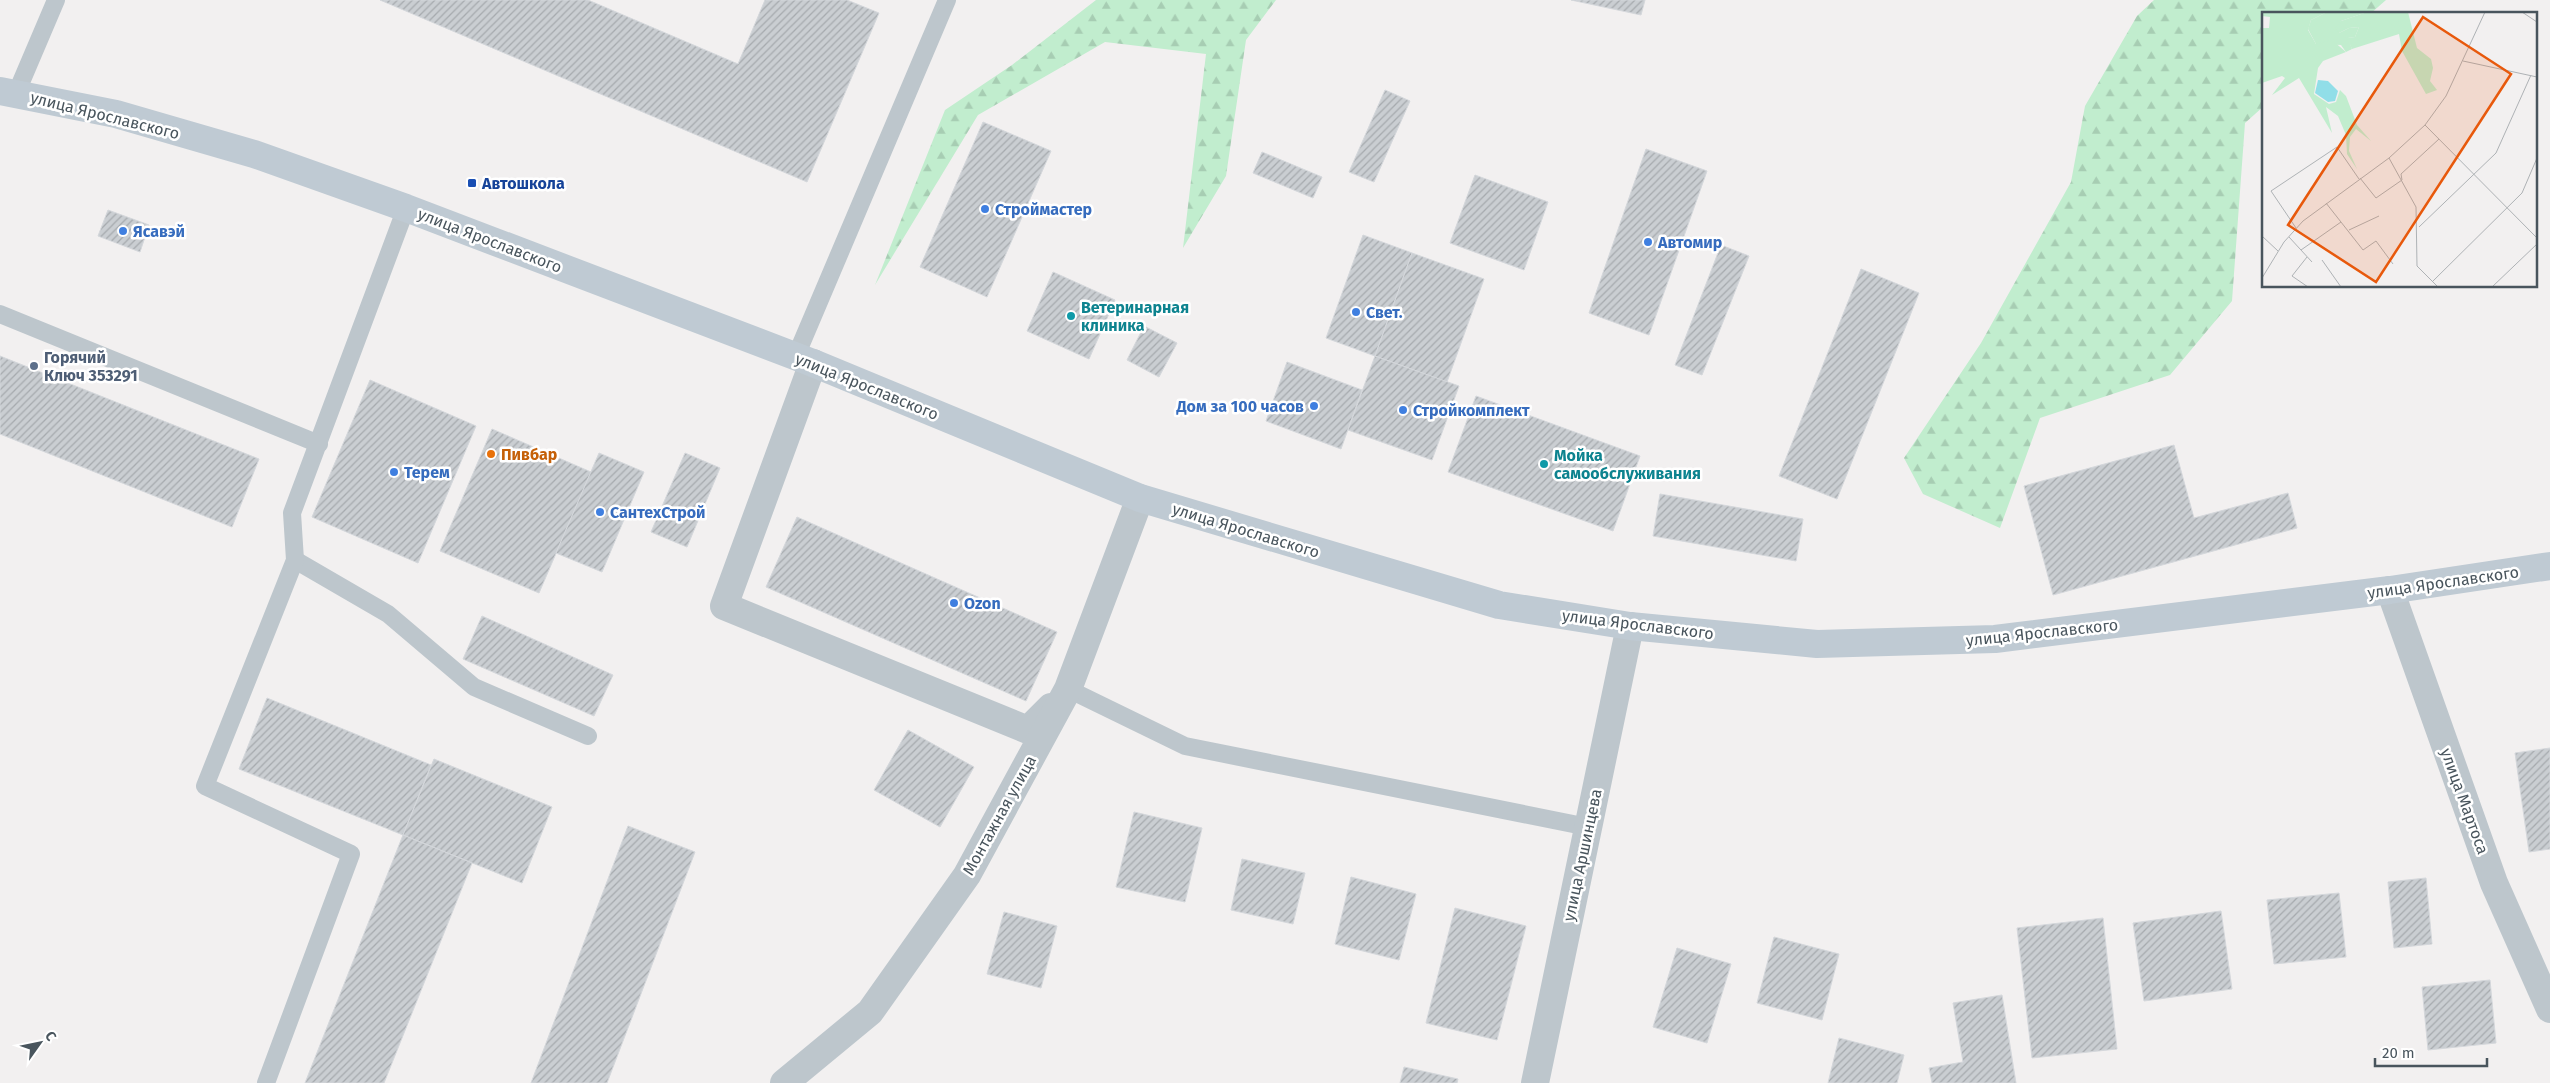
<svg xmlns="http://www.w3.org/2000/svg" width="2550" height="1083" viewBox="0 0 2550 1083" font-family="'Fira Sans',sans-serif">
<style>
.forest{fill:url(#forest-firs)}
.building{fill:url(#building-hatch);stroke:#d4d7db}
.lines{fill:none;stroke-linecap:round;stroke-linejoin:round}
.lane{stroke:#bdc6cc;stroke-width:18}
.street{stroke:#bdc6cc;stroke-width:28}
.secondary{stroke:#bfcad3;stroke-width:28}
.transit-dot{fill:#1a4fb4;stroke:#fff;stroke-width:2}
.shop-dot{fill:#3f7fe0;stroke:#fff;stroke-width:2}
.culture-dot{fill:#0f9aa8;stroke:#fff;stroke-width:2}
.service-dot{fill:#5c6f8a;stroke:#fff;stroke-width:2}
.food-dot{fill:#e8710a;stroke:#fff;stroke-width:2}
.labels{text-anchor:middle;stroke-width:5;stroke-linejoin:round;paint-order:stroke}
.street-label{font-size:16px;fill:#49555d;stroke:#fff}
.transit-label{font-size:16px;font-weight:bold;fill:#164399;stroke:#fff;text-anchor:start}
.shop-label{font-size:16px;font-weight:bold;fill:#366cbe;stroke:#fff;text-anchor:start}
.culture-label{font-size:16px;font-weight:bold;fill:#0d838f;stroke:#fff;text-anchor:start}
.service-label{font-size:16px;font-weight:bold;fill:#4e5e75;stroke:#fff;text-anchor:start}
.food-label{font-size:16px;font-weight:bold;fill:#c56008;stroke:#fff;text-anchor:start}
.inset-road{fill:none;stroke:#aeb2b5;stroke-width:1}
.view{fill:#e8590c;fill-opacity:0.15;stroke:#e8590c;stroke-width:2.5}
.inset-edge{fill:none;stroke:#49555d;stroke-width:2.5}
</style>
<defs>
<pattern id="forest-firs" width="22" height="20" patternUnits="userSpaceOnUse" patternTransform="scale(1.25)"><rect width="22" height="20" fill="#c1edce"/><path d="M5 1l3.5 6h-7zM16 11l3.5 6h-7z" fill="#a7cdb3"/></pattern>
<pattern id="building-hatch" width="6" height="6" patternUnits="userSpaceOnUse" patternTransform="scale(1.25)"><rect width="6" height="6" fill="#caced2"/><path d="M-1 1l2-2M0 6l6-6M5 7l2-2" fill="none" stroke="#a6aaae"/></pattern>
</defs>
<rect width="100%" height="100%" fill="#f2f0f0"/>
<g class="forest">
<polygon points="1096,0 1276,0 1246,40 1226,176 1183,248 1206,54 1105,42 978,115 875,285 945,110 1012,65"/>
<polygon points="2154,0 2386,0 2370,14 2264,14 2264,106 2245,123 2232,301 2170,375 2040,418 2000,528 1923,494 1904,458 1981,343 2071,182 2085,106 2137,16"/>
</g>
<g class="building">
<polygon points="380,0 588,0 738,64 765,0 847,0 879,13 807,182"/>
<polygon points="1571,0 1645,0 1641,15"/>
<polygon points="1385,90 1410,101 1374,182 1349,172"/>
<polygon points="983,122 1051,151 987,297 920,267"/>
<polygon points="1646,149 1707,171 1649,335 1589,313"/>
<polygon points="1262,152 1322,177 1313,198 1253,173"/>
<polygon points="1475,175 1548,202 1524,270 1450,243"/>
<polygon points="108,210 149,225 140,252 98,236"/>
<polygon points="1363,235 1412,253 1375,356 1326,338"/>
<polygon points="1721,245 1749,256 1702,375 1675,365"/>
<polygon points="1412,253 1484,279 1447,382 1375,356"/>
<polygon points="1861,269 1919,293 1837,499 1779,476"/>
<polygon points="1053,272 1115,300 1089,359 1027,331"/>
<polygon points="1144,326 1177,343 1159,377 1127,360"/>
<polygon points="0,356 259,459 232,527 0,434"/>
<polygon points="1375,356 1459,386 1432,460 1348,430"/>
<polygon points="1287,362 1362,390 1341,449 1266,421"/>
<polygon points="370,380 476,426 418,563 312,517"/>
<polygon points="1476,396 1640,456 1613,531 1448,472"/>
<polygon points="492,429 591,472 539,593 440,551"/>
<polygon points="2174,445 2194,518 2288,493 2297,528 2053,595 2024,486"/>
<polygon points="599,453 644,472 602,572 556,553"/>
<polygon points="685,453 720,468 687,547 651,532"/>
<polygon points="1660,494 1803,519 1796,561 1653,536"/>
<polygon points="797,517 1057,632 1026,701 766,587"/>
<polygon points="482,616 613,675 594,716 463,659"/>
<polygon points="267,698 431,765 403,835 239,769"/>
<polygon points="908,730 974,767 940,827 874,790"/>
<polygon points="2550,748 2550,849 2529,852 2515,753"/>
<polygon points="434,759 552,807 522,883 403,835"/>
<polygon points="1134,812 1202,828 1185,902 1116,887"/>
<polygon points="628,826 695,852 607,1083 531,1083"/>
<polygon points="403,835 472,863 384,1083 305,1083"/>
<polygon points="1242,859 1305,873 1293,924 1231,910"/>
<polygon points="1351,877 1416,894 1399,960 1335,944"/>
<polygon points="2426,878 2432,944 2394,948 2388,882"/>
<polygon points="2339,893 2346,957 2274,964 2267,900"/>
<polygon points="1455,908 1526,926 1497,1040 1426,1023"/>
<polygon points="2221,911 2232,989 2144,1001 2133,923"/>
<polygon points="1004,912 1057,926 1041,988 987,974"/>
<polygon points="2103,918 2117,1049 2032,1058 2017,928"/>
<polygon points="1774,937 1839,954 1822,1020 1757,1003"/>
<polygon points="1677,948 1731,964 1707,1043 1653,1027"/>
<polygon points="2490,980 2496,1043 2428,1050 2422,987"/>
<polygon points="2002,995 2016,1083 1932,1083 1929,1068 1963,1062 1953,1003"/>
<polygon points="1839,1038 1904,1055 1897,1083 1828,1083"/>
<polygon points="1404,1067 1458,1079 1457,1083 1400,1083"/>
</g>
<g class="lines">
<g class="lane">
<polyline points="16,94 56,0"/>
<polyline points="0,314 319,444"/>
<polyline points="796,356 947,0"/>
<polyline points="295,560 388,614 474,687 588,736"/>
<polyline points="1068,689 1185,746 1588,827"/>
<polyline points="266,1083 351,854 205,786 295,560 292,513 406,208"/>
</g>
<g class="street">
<polyline points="813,363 724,606 1028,730 1051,707"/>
<polyline points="2390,590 2494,883 2550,1009"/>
<polyline points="784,1083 870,1012 967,875 1068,689 1140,498"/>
<polyline points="1535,1083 1630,626"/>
</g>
<polyline class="secondary" points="0,91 116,114 254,154 406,208 813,363 1140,498 1499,605 1630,626 1817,644 1995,639 2390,590 2550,566"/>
</g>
<rect class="transit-dot" x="467" y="178" width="10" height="10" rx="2.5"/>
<g class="shop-dot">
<circle cx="985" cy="209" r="5"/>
<circle cx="123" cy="231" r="5"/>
<circle cx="1648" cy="242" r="5"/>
<circle cx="1356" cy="312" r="5"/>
<circle cx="1314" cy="406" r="5"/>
<circle cx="1403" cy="410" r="5"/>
<circle cx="394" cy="472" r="5"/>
<circle cx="600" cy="512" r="5"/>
<circle cx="954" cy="603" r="5"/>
</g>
<g class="culture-dot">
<circle cx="1071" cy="316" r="5"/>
<circle cx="1544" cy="464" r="5"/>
</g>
<circle class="service-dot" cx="34" cy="366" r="5"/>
<circle class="food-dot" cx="491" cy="454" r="5"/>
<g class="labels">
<g class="street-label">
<text transform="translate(105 115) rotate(14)" y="6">улица Ярославского</text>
<text transform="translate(490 240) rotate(21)" y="6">улица Ярославского</text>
<text transform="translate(867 386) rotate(22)" y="6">улица Ярославского</text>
<text transform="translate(1246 530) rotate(17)" y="6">улица Ярославского</text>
<text transform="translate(2443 582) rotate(-8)" y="6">улица Ярославского</text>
<text transform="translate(1638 624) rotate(7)" y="6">улица Ярославского</text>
<text transform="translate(2042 632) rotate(-6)" y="6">улица Ярославского</text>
<text transform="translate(2465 801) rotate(70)" y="6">улица Мартоса</text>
<text transform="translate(999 815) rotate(-61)" y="6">Монтажная улица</text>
<text transform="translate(1582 855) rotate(-78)" y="6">улица Аршинцева</text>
</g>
<g class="transit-label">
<text x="482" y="189">Автошкола</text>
</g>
<g class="shop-label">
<text x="995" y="215">Строймастер</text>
<text x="133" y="237">Ясавэй</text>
<text x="1658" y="248">Автомир</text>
<text x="1366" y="318">Свет.</text>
<text x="1304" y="412" text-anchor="end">Дом за 100 часов</text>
<text x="1413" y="416">Стройкомплект</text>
<text x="404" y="478">Терем</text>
<text x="610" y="518">СантехСтрой</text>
<text x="964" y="609">Ozon</text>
</g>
<g class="culture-label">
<text x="1081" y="313">Ветеринарная<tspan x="1081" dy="18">клиника</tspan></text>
<text x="1554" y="461">Мойка<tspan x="1554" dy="18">самообслуживания</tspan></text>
</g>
<g class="service-label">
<text x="44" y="363">Горячий<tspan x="44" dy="18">Ключ 353291</tspan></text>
</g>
<g class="food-label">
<text x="501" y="460">Пивбар</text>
</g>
</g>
<g transform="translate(2262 12)">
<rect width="275" height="275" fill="#f2f0f0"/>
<path d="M 65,0 L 105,0 L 79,9 L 77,21 L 87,16 L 97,15 L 93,25 L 86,26 L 90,37 L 84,40 L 79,33 L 54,32 L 46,17 L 49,8 Z" fill="#c1edce"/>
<path d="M 0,0 L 65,0 L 49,8 L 46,18 L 54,32 L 70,28 L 84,40 L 61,49 L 56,56 L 52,82 L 67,92 L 74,90 L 78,78 L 84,84 L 95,113 L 109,129 L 94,117 L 88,125 L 87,139 L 95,157 L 85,142 L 84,123 L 76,104 L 64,95 L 70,121 L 37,66 L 10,83 L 23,66 L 20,64 L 0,71 L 0,16 L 7,16 L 8,5 L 0,4 ZM 105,0 L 146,0 L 155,36 L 169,47 L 171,56 L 168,69 L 175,78 L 164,82 L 140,39 L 137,22 L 90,37 L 85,26 L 93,25 L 97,15 L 87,16 L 77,21 L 73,16 L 79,9 Z" fill="#c1edce"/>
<path d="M 56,68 L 66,69 L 76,79 L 73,89 L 66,90 L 53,81 Z" fill="#91dee8"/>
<path class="inset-road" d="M 260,0 L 275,10M 201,49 L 275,65M 163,113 L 275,226M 127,146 L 154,195 L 155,254 L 176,275M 98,166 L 114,186 L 140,168 L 139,162 L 177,127M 64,191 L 101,238 L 114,229 L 131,252M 157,215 L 234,141 L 269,63M 34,216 L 9,179 L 75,135 L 97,167M 87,218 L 117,204M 0,224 L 16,239M 27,225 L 50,250M 39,238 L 79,210M 45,245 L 30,264 L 46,275M 60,248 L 79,275M 0,266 L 22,230 L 41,209 L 127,146 L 163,113 L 184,84 L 223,0M 170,270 L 260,181 L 275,146M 230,275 L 275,232"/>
<path class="view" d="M 161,5 L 249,62 L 114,270 L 26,213 Z"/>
<rect width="275" height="275" class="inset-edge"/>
</g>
<g transform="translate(40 1043) rotate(57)" stroke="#ffffff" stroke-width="4" paint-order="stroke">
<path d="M0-4L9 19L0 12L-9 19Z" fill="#49555d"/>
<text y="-8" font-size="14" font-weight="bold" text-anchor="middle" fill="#49555d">С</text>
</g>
<path d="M2375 1058v8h112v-8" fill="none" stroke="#49555d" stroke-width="2.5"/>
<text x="2382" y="1058" font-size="15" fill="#49555d" stroke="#ffffff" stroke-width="4" paint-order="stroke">20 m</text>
</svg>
